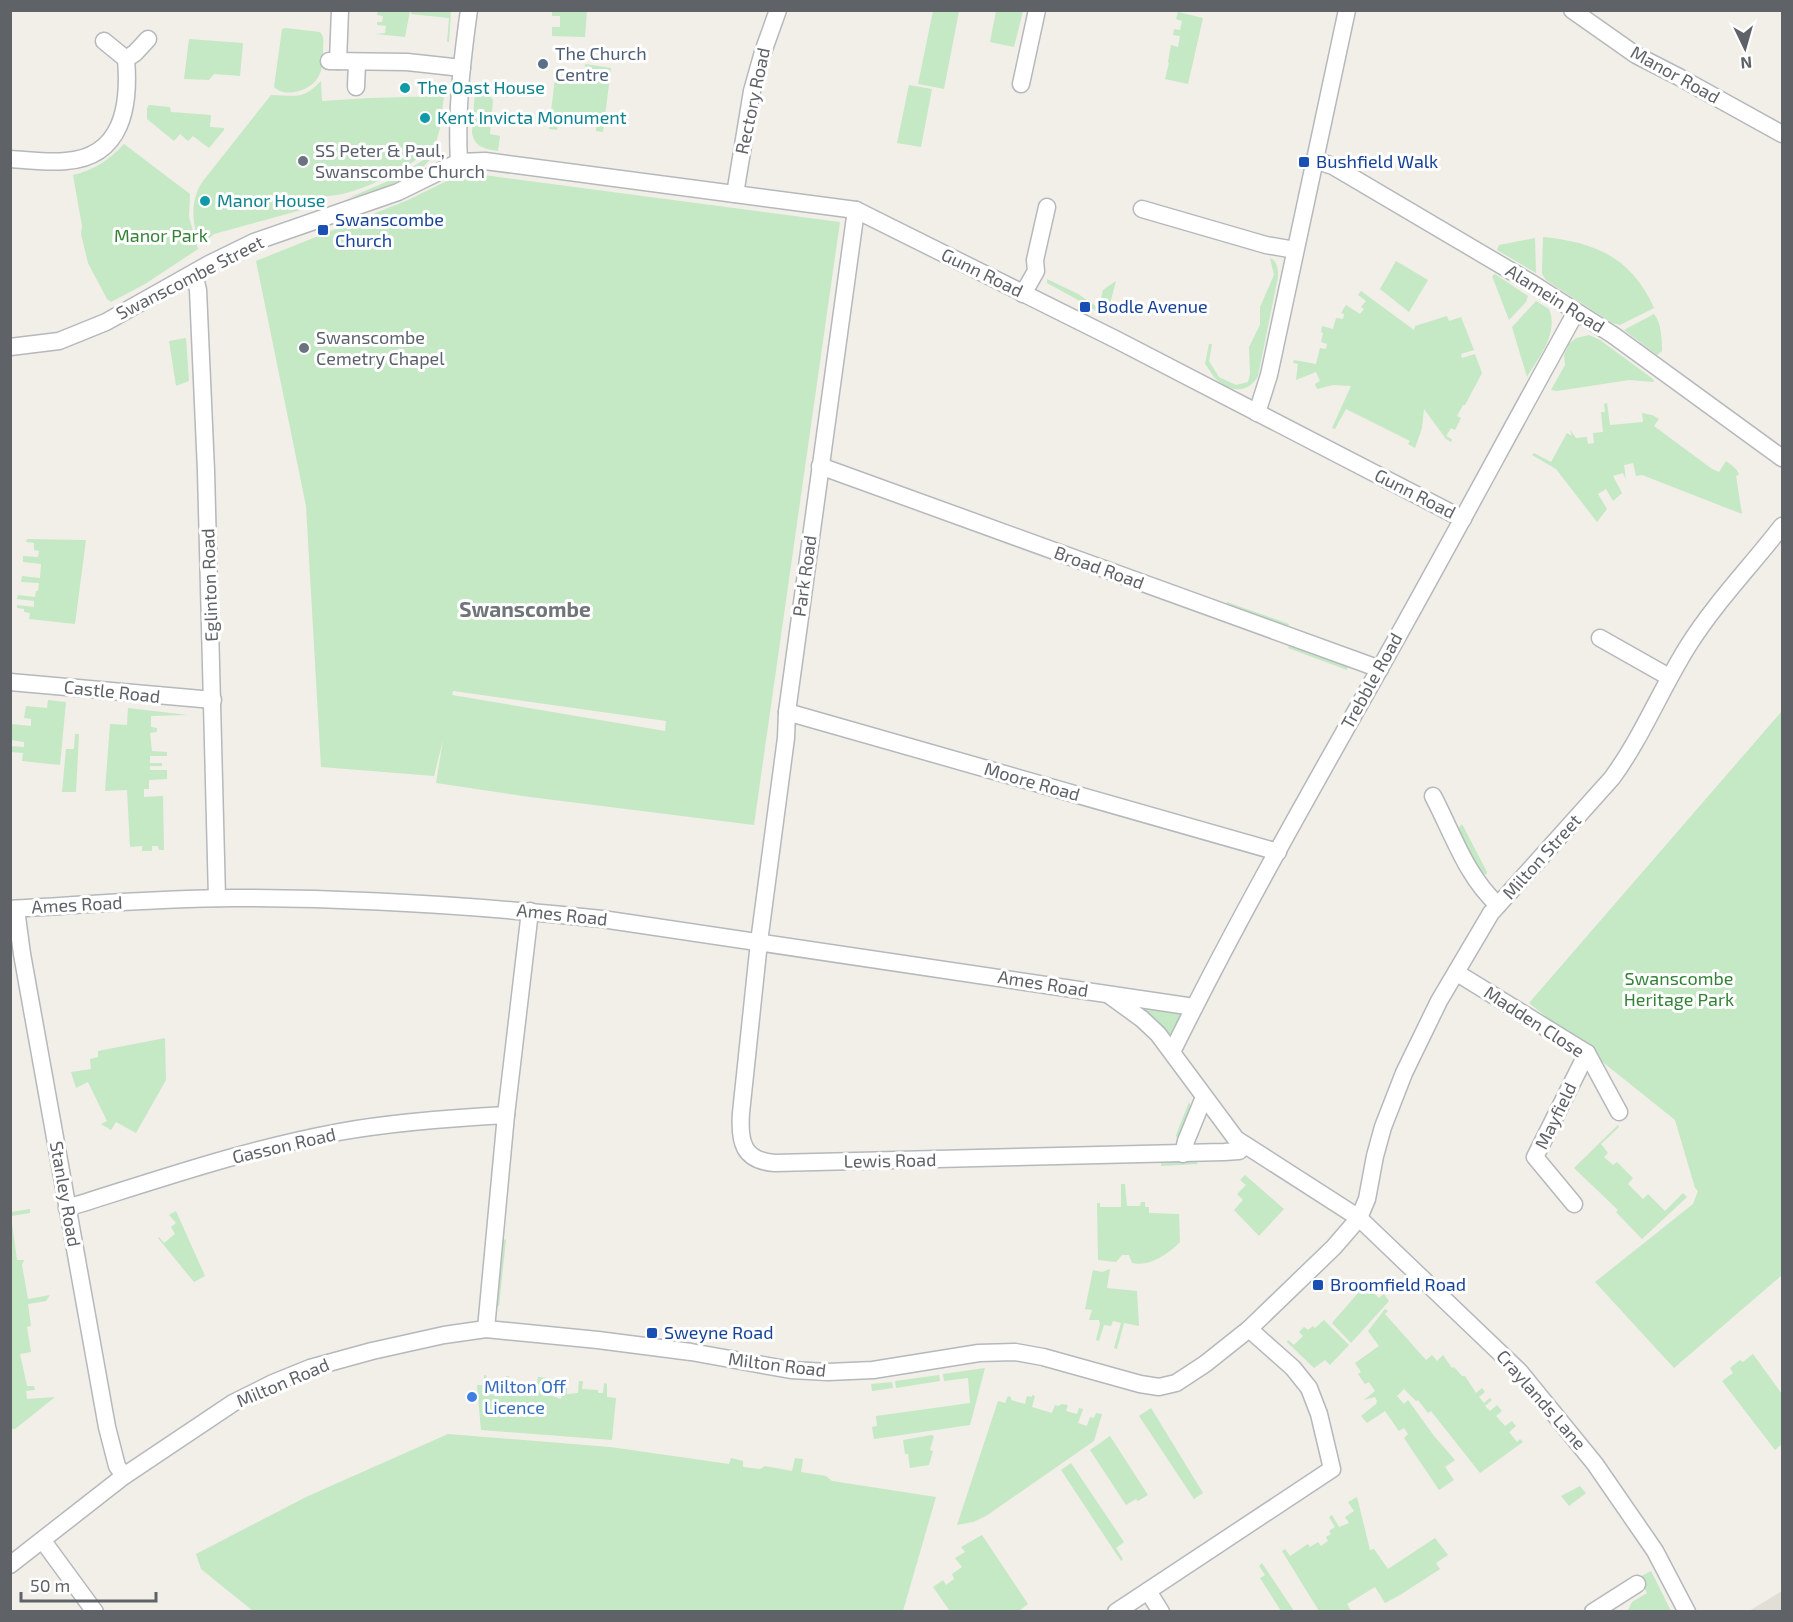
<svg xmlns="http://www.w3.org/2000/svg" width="1793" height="1622" viewBox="0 0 1793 1622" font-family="'Exo 2',sans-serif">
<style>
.education{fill:#e1ded6}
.green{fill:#c5e8c5;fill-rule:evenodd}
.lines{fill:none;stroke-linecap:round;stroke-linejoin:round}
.street-casing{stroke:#b5b8bc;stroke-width:19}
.street{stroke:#fff;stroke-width:16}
.service-dot{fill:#5c6f8a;stroke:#fff;stroke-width:2}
.culture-dot{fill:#0f9aa8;stroke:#fff;stroke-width:2}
.worship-dot{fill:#6b7280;stroke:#fff;stroke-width:2}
.transit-dot{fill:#1a4fb4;stroke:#fff;stroke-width:2}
.shop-dot{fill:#3f7fe0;stroke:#fff;stroke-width:2}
.labels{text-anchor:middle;stroke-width:6;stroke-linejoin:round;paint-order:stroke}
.service-label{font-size:18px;fill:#4e5e75;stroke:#fff;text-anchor:start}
.street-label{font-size:18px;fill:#5f6368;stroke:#fff}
.culture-label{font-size:18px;fill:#0d838f;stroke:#fff;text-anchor:start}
.worship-label{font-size:18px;fill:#5b616d;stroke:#fff;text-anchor:start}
.transit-label{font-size:18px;fill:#164399;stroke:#fff;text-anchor:start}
.park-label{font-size:18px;fill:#348238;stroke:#fff}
.shop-label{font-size:18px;fill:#366cbe;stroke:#fff;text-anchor:start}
.quarter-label{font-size:21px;font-weight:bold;fill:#70757a;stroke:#fff}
</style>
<rect width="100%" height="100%" fill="#f1efe8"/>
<polygon class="education" points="1782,1591 1782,1611 1749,1611"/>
<g class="green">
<polygon points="378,11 410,11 405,37 376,34 385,33 386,26 377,25 377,22 382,22 383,16 377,15"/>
<polygon points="412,11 451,11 449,42 447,42 449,18 411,14"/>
<polygon points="552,11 587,11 585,37 552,36 552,27 560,27 560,16 552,16"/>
<polygon points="933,11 959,11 944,89 918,84"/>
<polygon points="996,11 1023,11 1014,47 990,42"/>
<polygon points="1178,12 1203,18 1188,84 1165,79 1169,63 1168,62 1171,45 1178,47 1180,36 1173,35 1174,29 1180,30 1182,21 1176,19"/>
<path d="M 285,28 L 320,32 C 325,37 323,43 323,50 C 323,61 323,70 317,79 C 309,91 285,98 274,87 L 282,29 Z"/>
<polygon points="189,39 243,43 240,76 214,74 209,80 184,79"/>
<polygon points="585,64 611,68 603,132 596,131 597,121 559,116 557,130 549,129 555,78 585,78"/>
<path d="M 321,81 L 322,101 L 370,98 L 444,96 L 440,128 L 434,150 L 430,151 C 405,167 382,182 353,191 C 342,195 328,196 316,197 L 316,206 L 214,234 L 201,245 C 191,225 190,199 203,181 L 271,95 C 295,95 302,101 321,81 Z"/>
<polygon points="909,85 932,89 921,147 897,143"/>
<path d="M 475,91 L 488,94 L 493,100 L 490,134 L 500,136 L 498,151 C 484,149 475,147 472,133 Z"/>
<polygon points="149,105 170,107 171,112 211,115 210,127 224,128 224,130 209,148 193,136 188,141 180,134 174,141 147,119 147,108"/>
<path d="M 124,144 L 190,194 L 189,217 L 198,249 L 145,284 L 111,302 L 107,299 L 88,263 L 81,234 L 82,226 L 73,175 C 94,170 109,160 124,144 Z"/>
<path d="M 433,154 C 422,179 371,192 346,199 L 393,179 Z"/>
<path d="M 469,173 L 840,222 L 754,825 L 530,797 L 436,783 L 443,740 L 434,776 L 321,767 L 306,506 L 256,261 L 408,200 L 455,177 ZM 453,691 L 666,721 L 665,731 L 452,695 Z"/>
<path d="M 1543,237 C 1595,242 1632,258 1654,308 L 1620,325 L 1612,323 L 1546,280 L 1542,274 Z"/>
<polygon points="1535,238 1536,273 1497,250 1499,245"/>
<path d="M 1270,258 C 1278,261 1278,270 1278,277 L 1258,376 C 1248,394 1231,392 1217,380 C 1212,376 1209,368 1205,364 L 1209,344 L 1212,344 L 1209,361 L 1219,377 L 1236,385 L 1248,382 L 1250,374 L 1249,347 L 1260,325 L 1260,307 L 1274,275 Z"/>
<polygon points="1396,261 1428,280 1409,312 1380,289"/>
<polygon points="1495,274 1528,296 1526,302 1509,320 1492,276"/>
<polygon points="1047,279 1078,294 1099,308 1103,290 1116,281 1107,315 1103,316 1089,306 1047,283"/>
<polygon points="1361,291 1414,330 1415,326 1447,316 1449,321 1461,317 1474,350 1461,354 1462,358 1475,354 1482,373 1465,405 1463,405 1457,416 1461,418 1455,430 1451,428 1446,436 1452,439 1451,442 1446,439 1424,409 1422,428 1415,448 1408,444 1410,441 1346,409 1335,429 1332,428 1351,386 1333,385 1317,389 1315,384 1320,381 1316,372 1296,380 1298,364 1293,363 1294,360 1316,364 1320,348 1326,349 1327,344 1321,342 1323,333 1321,332 1322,326 1333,329 1336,318 1343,319 1344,314 1341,313 1346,305 1360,314 1364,309 1361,307 1366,301 1358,295"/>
<path d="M 1536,301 L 1549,309 C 1559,333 1539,357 1527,377 L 1512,327 Z"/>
<path d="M 1654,314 C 1661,322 1662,339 1662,351 L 1657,355 L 1624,330 Z"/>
<polygon points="1589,335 1600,340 1653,379 1654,382 1629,380 1557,391 1551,390 1565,365 1564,355 1569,344 1576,338"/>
<polygon points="186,338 189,381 176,386 169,341"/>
<path d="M 1607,403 L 1610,425 L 1643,422 L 1642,413 L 1652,415 L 1659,419 L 1654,426 L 1712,469 L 1719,472 L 1726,461 C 1731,465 1738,469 1739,475 L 1736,476 L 1742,514 L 1642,475 L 1636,476 L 1633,463 L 1624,465 L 1626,479 L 1623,473 L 1613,476 L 1622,493 L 1613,501 L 1606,489 L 1598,494 L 1607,509 L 1597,522 L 1556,469 L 1532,455 L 1534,453 L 1551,462 L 1567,433 L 1572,436 L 1570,430 L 1576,438 L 1587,437 L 1588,444 L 1594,443 L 1593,433 L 1603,432 L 1601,412 L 1605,412 L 1604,404 Z"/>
<polygon points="27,539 86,540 75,624 29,619 30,613 24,612 24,609 17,608 17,605 34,607 34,601 17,599 18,595 35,597 36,591 38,591 39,583 21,582 22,576 40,578 41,564 23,562 23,556 38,557 39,551 34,550 34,543 26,542"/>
<polygon points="1227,602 1289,624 1287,629 1225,607"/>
<polygon points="1290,644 1348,666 1347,670 1288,648"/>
<polygon points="48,700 66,702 60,765 22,761 23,753 11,752 11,746 24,747 24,742 11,740 11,724 31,726 31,719 24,718 26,706 47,708"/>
<polygon points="128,708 188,715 151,716 151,727 157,728 157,732 150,733 152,751 167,752 167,756 150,756 150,763 162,763 162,766 150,766 150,770 167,770 167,779 149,780 149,789 144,789 144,797 163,796 164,850 159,850 158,846 152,846 152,851 142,851 142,846 130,847 127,790 105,791 110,724 127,725"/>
<polygon points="1782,711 1782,1275 1674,1368 1595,1282 1693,1204 1698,1191 1695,1188 1675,1120 1529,1003"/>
<polygon points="75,734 79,734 76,792 62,792 66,749 74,749"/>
<polygon points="1462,824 1487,872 1487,874 1482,875 1477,872 1457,830"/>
<polygon points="1132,1004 1182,1012 1172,1034 1169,1035"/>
<polygon points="165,1038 166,1080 136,1133 116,1122 111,1130 101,1124 107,1121 88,1082 76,1088 71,1072 91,1069 90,1059 98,1057 98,1051"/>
<polygon points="1189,1102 1191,1106 1179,1137 1177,1138 1176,1135"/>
<polygon points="1618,1125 1619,1127 1601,1144 1608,1153 1604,1157 1613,1165 1617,1162 1633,1178 1628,1184 1643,1199 1648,1194 1665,1211 1683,1193 1687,1197 1642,1239 1616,1212 1618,1210 1574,1168"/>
<polygon points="1161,1161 1196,1161 1198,1164 1161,1166"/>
<polygon points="1245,1175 1284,1209 1259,1236 1234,1210 1243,1200 1237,1194 1246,1185 1240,1180"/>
<path d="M 1121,1184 L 1125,1184 L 1127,1206 L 1140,1206 L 1141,1202 L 1145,1202 L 1145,1207 L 1149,1207 L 1149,1213 L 1179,1214 L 1180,1242 C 1168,1254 1150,1267 1132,1263 L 1129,1255 L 1122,1255 L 1116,1262 L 1098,1260 L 1097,1203 L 1100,1203 L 1100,1207 L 1121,1207 Z"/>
<polygon points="30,1209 30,1213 11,1216 17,1260 24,1260 22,1265 28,1299 50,1295 46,1301 28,1304 31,1326 27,1327 31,1352 20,1354 27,1386 34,1386 35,1390 26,1391 27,1399 55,1397 15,1429 11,1429 11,1212"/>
<polygon points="176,1211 205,1276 194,1282 158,1238 159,1237 164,1243 175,1234 171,1227 176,1223 169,1215"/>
<polygon points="501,1238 506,1240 499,1306 494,1307"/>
<polygon points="1110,1269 1107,1288 1137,1291 1139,1326 1124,1323 1117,1349 1114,1348 1121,1323 1113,1321 1111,1326 1104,1325 1099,1341 1096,1340 1100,1324 1099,1320 1089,1320 1092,1310 1085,1309 1093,1270 1102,1272"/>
<polygon points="1365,1285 1379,1298 1384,1294 1389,1301 1351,1343 1332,1323"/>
<polygon points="1385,1309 1388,1311 1385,1314 1426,1360 1432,1355 1437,1361 1443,1355 1452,1368 1454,1367 1462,1376 1465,1376 1476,1393 1482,1388 1485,1392 1479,1397 1484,1403 1490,1398 1492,1400 1485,1406 1490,1411 1497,1405 1502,1411 1496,1416 1505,1426 1512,1421 1516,1426 1509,1432 1517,1442 1520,1439 1523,1442 1480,1473 1431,1411 1428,1413 1418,1400 1416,1401 1404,1389 1397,1396 1404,1404 1408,1400 1434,1436 1455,1460 1445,1467 1454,1480 1439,1490 1404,1438 1408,1434 1404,1428 1399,1431 1385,1411 1367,1423 1361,1416 1376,1404 1377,1401 1375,1397 1364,1400 1375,1391 1369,1382 1365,1384 1358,1374 1361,1372 1355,1363 1379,1346 1368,1331"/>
<polygon points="1324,1320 1349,1345 1330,1365 1325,1360 1314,1368 1287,1342 1288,1340 1294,1345 1303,1336 1299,1332 1304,1327 1308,1330 1313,1326 1315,1328"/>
<polygon points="1753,1354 1782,1394 1782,1444 1775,1450 1722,1381 1733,1373 1730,1368 1740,1360 1743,1362"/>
<polygon points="985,1368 970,1425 874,1439 872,1427 877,1426 876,1416 970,1403 968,1378 944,1381 943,1374"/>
<polygon points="484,1375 486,1375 488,1394 499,1393 499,1386 506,1386 506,1376 509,1376 511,1390 530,1391 531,1384 537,1384 538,1377 548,1378 549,1395 561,1399 563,1388 567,1388 567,1394 578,1393 579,1381 583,1381 582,1389 598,1390 598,1393 603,1393 604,1383 607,1384 607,1397 616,1398 612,1440 481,1430 477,1385 484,1385"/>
<polygon points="939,1375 940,1381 896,1388 895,1381"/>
<polygon points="892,1382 893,1388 872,1391 871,1384"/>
<polygon points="1032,1395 1035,1396 1032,1407 1052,1413 1055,1405 1058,1406 1062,1404 1068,1405 1066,1411 1077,1414 1079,1408 1083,1409 1078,1423 1087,1426 1090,1417 1094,1418 1096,1413 1102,1414 1094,1441 986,1516 973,1522 957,1525 998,1401 1005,1403 1008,1396 1011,1397 1011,1400 1025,1404 1027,1396 1032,1397"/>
<polygon points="1151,1408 1203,1493 1194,1499 1139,1416"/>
<polygon points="448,1434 610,1447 729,1464 731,1458 743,1461 743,1467 760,1469 765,1466 792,1471 795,1458 803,1459 801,1472 826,1476 832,1481 936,1497 903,1611 253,1611 201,1569 196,1554 306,1497"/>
<polygon points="931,1435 934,1436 930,1450 933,1451 929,1465 910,1468 908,1454 905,1454 903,1440"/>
<polygon points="1110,1436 1148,1495 1138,1501 1136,1499 1126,1505 1090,1450"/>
<polygon points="1071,1463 1124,1542 1116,1548 1123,1559 1121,1561 1061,1470"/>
<polygon points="1580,1486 1586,1493 1569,1506 1561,1496"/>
<polygon points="1357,1497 1370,1550 1374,1549 1388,1569 1435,1538 1448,1555 1436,1563 1440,1569 1400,1595 1385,1603 1375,1587 1347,1604 1351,1611 1319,1611 1282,1551 1285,1549 1290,1556 1308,1544 1310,1547 1318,1542 1321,1546 1328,1541 1326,1537 1331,1534 1329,1531 1335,1527 1329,1517 1332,1515 1339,1527 1349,1523 1345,1517 1354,1511 1348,1502"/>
<polygon points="982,1535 1028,1604 1020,1610 1020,1611 947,1611 949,1610 933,1587 943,1580 946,1585 954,1579 952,1574 962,1567 955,1558 965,1552 961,1547"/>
<polygon points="1262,1563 1294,1611 1281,1611 1260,1578 1265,1575 1259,1566"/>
<polygon points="1651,1571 1671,1611 1627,1612 1632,1602 1647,1593 1639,1577"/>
</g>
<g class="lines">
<defs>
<g id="street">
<polyline points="1572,10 1636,55 1679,77 1782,134"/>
<polyline points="104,41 126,59"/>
<polyline points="329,61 407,62 462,68"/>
<polyline points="338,61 340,10"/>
<polyline points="1021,84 1037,10"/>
<polyline points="356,87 357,62"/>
<path d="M 10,159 C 29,160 48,163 66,161 C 123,157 130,105 126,59 L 135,53 L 148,39"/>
<polyline points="1314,160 1333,166 1533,284 1613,335 1782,458"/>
<path d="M 459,162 C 456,112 462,60 469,10"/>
<polyline points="735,194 752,91 763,52 778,10"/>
<polyline points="1142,209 1266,245 1295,250"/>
<path d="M 856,210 L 787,712 L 786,738 L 759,942 L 741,1113 C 739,1142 743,1161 775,1163 L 1224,1152 L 1239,1151 L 1245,1146"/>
<polyline points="194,273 198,290 206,471 217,898"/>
<polyline points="1023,294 1036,271 1035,260 1047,207"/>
<polyline points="10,347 59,341 106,322 209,264 254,242 398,192 459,162 485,161 856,210 1117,340 1463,519"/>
<polyline points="1257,413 1269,375 1347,10"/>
<polyline points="820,466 1380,669"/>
<polyline points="1600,638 1669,677"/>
<polyline points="10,682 213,700"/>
<polyline points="787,712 1278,852"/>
<path d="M 1433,796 C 1453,834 1466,876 1498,905"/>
<path d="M 10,909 C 85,905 159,898 233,898 C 357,898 479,906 602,919 L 1194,1007"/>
<polyline points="16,909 22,954 107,1427 117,1466 124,1476"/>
<polyline points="1457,973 1587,1053 1619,1112"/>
<polyline points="1109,995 1142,1019 1158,1034 1236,1139 1359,1218 1520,1372 1595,1464 1655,1551 1687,1612"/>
<path d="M 1172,1052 C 1236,922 1308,796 1379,670 C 1446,551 1510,431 1576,312"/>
<polyline points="1183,1154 1186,1141 1204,1097"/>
<polyline points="1574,1204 1535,1157 1587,1053"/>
<path d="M 67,1208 C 157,1180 246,1149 339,1132 C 394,1122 450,1118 506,1115"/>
<polyline points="486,1329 506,1115 530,911"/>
<polyline points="43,1541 95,1612"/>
<path d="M 10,1565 L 124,1476 L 233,1403 L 273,1383 L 310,1368 L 372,1351 L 444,1335 L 486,1329 L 598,1340 L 691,1352 L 791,1370 L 828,1372 L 873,1370 L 979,1353 L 1015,1352 L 1043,1357 L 1140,1384 L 1159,1387 L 1176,1383 L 1205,1364 L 1249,1329 L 1334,1247 L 1359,1218 L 1367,1199 L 1375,1156 L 1383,1127 L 1404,1073 L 1439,1001 L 1491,913 L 1612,778 C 1642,737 1661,689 1688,646 C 1715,603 1751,566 1782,526"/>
<polyline points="1148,1591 1161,1612"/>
<polyline points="1116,1612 1332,1469 1319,1414 1309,1388 1293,1368 1249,1329"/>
<polyline points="1593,1612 1637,1584"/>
</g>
</defs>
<use href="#street" class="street-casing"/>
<use href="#street" class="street"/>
</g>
<circle class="service-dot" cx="543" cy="64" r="6"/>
<g class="culture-dot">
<circle cx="405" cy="88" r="6"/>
<circle cx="425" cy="118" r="6"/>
<circle cx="205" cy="201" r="6"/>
</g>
<g class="worship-dot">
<circle cx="303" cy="161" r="6"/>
<circle cx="304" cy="348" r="6"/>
</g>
<g class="transit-dot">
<rect x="1298" y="156" width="12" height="12" rx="3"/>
<rect x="317" y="224" width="12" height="12" rx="3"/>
<rect x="1079" y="301" width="12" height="12" rx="3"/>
<rect x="1312" y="1279" width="12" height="12" rx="3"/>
<rect x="646" y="1327" width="12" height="12" rx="3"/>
</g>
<circle class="shop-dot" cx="472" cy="1397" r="6"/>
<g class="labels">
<g class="service-label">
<text x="555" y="60">The Church<tspan x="555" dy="21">Centre</tspan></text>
</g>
<g class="street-label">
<text transform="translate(1675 75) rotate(29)" y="6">Manor Road</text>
<text transform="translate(753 101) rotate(-78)" y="6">Rectory Road</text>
<text transform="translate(982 273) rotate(26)" y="6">Gunn Road</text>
<text transform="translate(190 278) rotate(-27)" y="6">Swanscombe Street</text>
<text transform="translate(1555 299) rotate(32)" y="6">Alamein Road</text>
<text transform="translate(1415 494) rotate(27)" y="6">Gunn Road</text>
<text transform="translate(1099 568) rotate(20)" y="6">Broad Road</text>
<text transform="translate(805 576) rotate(-82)" y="6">Park Road</text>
<text transform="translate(210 585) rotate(-92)" y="6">Eglinton Road</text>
<text transform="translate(1372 681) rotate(-61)" y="6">Trebble Road</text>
<text transform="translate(112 692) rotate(6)" y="6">Castle Road</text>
<text transform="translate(1032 782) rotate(16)" y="6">Moore Road</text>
<text transform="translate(1542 857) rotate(-48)" y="6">Milton Street</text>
<text transform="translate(77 905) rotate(-3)" y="6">Ames Road</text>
<text transform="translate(562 915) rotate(6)" y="6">Ames Road</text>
<text transform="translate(1043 984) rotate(9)" y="6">Ames Road</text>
<text transform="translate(1534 1022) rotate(33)" y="6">Madden Close</text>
<text transform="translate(1556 1116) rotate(-64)" y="6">Mayfield</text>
<text transform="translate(284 1146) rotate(-13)" y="6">Gasson Road</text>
<text transform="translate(890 1161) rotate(-1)" y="6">Lewis Road</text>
<text transform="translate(65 1194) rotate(80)" y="6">Stanley Road</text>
<text transform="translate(777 1365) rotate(7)" y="6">Milton Road</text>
<text transform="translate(283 1383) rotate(-23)" y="6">Milton Road</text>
<text transform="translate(1541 1400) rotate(49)" y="6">Craylands Lane</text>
</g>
<g class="culture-label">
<text x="417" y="94">The Oast House</text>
<text x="437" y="124">Kent Invicta Monument</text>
<text x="217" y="207">Manor House</text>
</g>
<g class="worship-label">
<text x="315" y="157">SS Peter &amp; Paul,<tspan x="315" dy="21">Swanscombe Church</tspan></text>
<text x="316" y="344">Swanscombe<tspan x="316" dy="21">Cemetry Chapel</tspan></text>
</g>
<g class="transit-label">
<text x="1316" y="168">Bushfield Walk</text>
<text x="335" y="226">Swanscombe<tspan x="335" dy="21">Church</tspan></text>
<text x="1097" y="313">Bodle Avenue</text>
<text x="1330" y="1291">Broomfield Road</text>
<text x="664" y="1339">Sweyne Road</text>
</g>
<g class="park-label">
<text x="161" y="242">Manor Park</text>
<text x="1679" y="985">Swanscombe<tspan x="1679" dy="21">Heritage Park</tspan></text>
</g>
<g class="shop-label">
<text x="484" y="1393">Milton Off<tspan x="484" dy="21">Licence</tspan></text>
</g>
<g class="quarter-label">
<text x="525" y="617">Swanscombe</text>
</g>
</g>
<rect width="1793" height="1622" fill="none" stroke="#5f6368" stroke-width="24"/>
<g transform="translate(1745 48) rotate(175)" stroke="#ffffff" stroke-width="4.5" paint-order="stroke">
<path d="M0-4.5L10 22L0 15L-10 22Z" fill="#5f6368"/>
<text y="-9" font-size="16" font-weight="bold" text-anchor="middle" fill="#5f6368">N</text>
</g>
<path d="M21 1592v9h135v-9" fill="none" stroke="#5f6368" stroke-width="3"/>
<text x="30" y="1592" font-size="18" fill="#5f6368" stroke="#ffffff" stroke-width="4.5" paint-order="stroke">50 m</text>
</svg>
